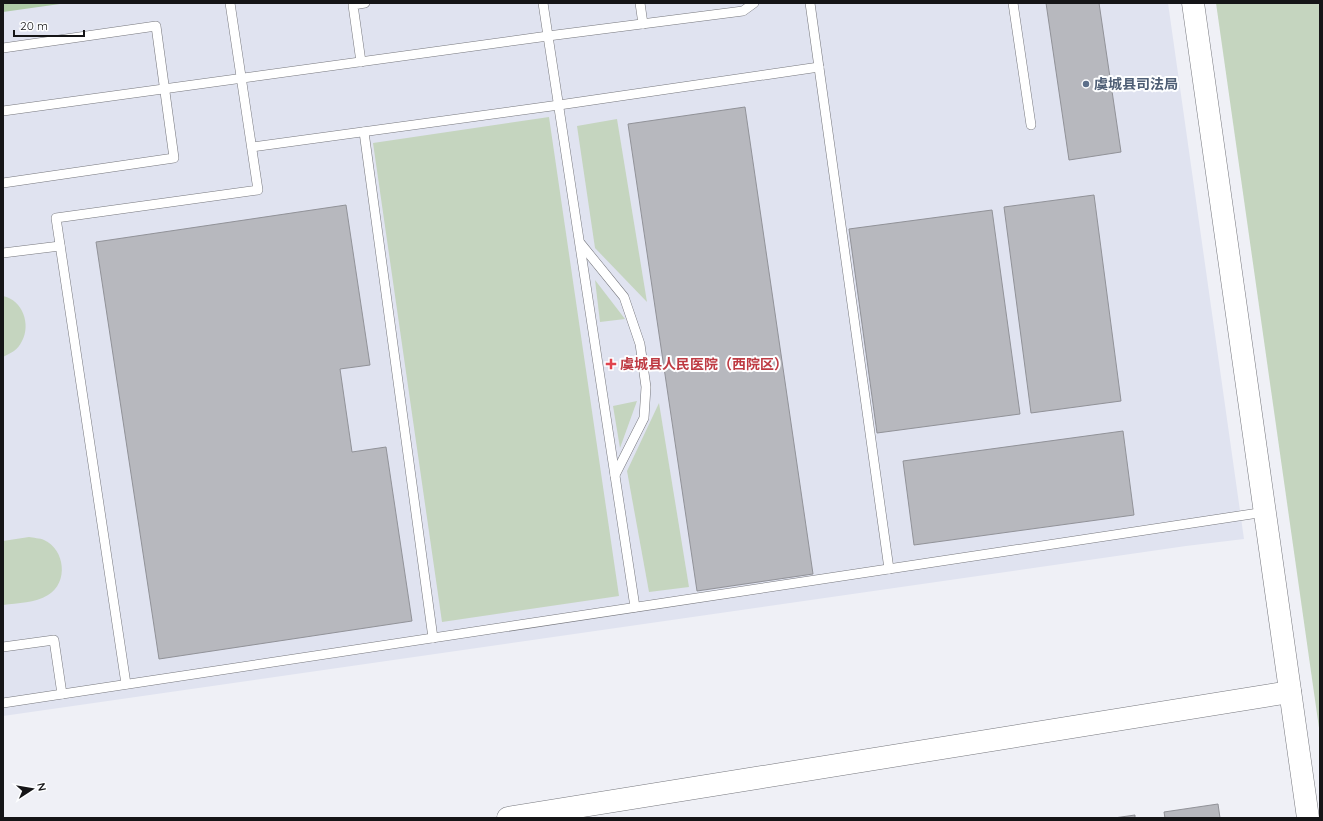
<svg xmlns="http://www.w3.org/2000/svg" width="1323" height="821" viewBox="0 0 1323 821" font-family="Quicksand,'Noto Sans SC',sans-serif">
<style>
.built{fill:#e0e3f0}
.green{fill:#c5d5bf}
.forest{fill:#afcba7}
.building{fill:#b7b8be;stroke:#919298}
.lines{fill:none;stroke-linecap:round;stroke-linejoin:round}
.lane-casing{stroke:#76777d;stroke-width:10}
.secondary-casing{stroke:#76777d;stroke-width:23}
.lane{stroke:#fff;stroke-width:9}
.secondary{stroke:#fff;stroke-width:22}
.service-dot{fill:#5c6f8a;stroke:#fdfeff;stroke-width:1.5}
.health-dot{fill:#e0444e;stroke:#fdfeff;stroke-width:1.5}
.labels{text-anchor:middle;stroke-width:4;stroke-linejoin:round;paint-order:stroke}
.service-label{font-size:14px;font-weight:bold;fill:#4e5e75;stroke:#fdfeff;text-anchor:start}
.health-label{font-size:14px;font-weight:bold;fill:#be3a42;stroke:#fdfeff;text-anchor:start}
</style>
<rect width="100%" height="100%" fill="#eff0f6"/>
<polygon class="built" points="3,3 1168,3 1244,539 1186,546 3,716"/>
<g class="green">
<polygon points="1216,3 1320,3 1320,735"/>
<polygon points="549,117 619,596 442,622 373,143"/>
<polygon points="617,119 647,302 595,248 577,126"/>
<polygon points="595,280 625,319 600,322"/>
<path d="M 3,296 C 23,300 31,325 22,341 C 18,350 11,353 3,357 Z"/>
<polygon points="637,401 620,448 613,406"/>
<polygon points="659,403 689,587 649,592 627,471"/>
<path d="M 29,537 C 33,538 40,538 44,540 C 65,549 69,583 48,595 C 35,603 18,603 3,605 L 3,541 Z"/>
</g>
<polygon class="forest" points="3,3 67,3 3,12"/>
<g class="building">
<polygon points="1046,3 1099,3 1121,152 1069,160"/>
<polygon points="745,107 813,574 697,591 628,124"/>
<polygon points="1094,195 1121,401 1031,413 1004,207"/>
<polygon points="346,205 370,365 340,369 352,452 386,447 412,621 159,659 96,242"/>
<polygon points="992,210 1020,414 877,433 849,229"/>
<polygon points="1123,431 1134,515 914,545 903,461"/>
<polygon points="1218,804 1220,818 1165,818 1164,812"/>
<polygon points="1135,815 1135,818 1114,818"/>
</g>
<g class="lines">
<defs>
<g id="lane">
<polyline points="543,3 548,36 743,11 754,3"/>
<polyline points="640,3 643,24"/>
<polyline points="810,3 889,569"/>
<polyline points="1013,3 1031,125"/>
<polyline points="3,48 156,26 174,158 3,183"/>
<polyline points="361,62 353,5 365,3"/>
<polyline points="3,111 548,36 635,607"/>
<polyline points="364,132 433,638"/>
<polyline points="252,147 559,105 819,67"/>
<polyline points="581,244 624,297 640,344 646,387 644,418 615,475"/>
<polyline points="3,253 60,246"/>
<polyline points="3,647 54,640 62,694"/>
<polyline points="126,684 56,218 258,190 230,3"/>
<polyline points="3,703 1265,512"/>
</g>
<g id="secondary">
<polyline points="1193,3 1308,818"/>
<polyline points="508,818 1290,692"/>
</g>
</defs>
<use href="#lane" class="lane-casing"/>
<use href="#secondary" class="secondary-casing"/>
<use href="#lane" class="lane"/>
<use href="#secondary" class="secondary"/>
</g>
<circle class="service-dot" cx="1086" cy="84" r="4"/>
<path class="health-dot" d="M609 358h4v4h4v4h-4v4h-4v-4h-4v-4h4z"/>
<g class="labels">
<g class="service-label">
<text x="1094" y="89">虞城县司法局</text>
</g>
<g class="health-label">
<text x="620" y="369">虞城县人民医院（西院区）</text>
</g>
</g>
<rect width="1323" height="821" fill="none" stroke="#151517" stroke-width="8"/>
<g transform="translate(32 789) rotate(78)" stroke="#fdfeff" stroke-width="3" paint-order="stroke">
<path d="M0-3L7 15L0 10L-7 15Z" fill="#151517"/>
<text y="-6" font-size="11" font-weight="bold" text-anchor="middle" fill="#151517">N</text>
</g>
<path d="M14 30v6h70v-6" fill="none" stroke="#151517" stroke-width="2"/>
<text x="20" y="30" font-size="12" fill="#151517" stroke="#fdfeff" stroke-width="3" paint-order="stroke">20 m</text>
</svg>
